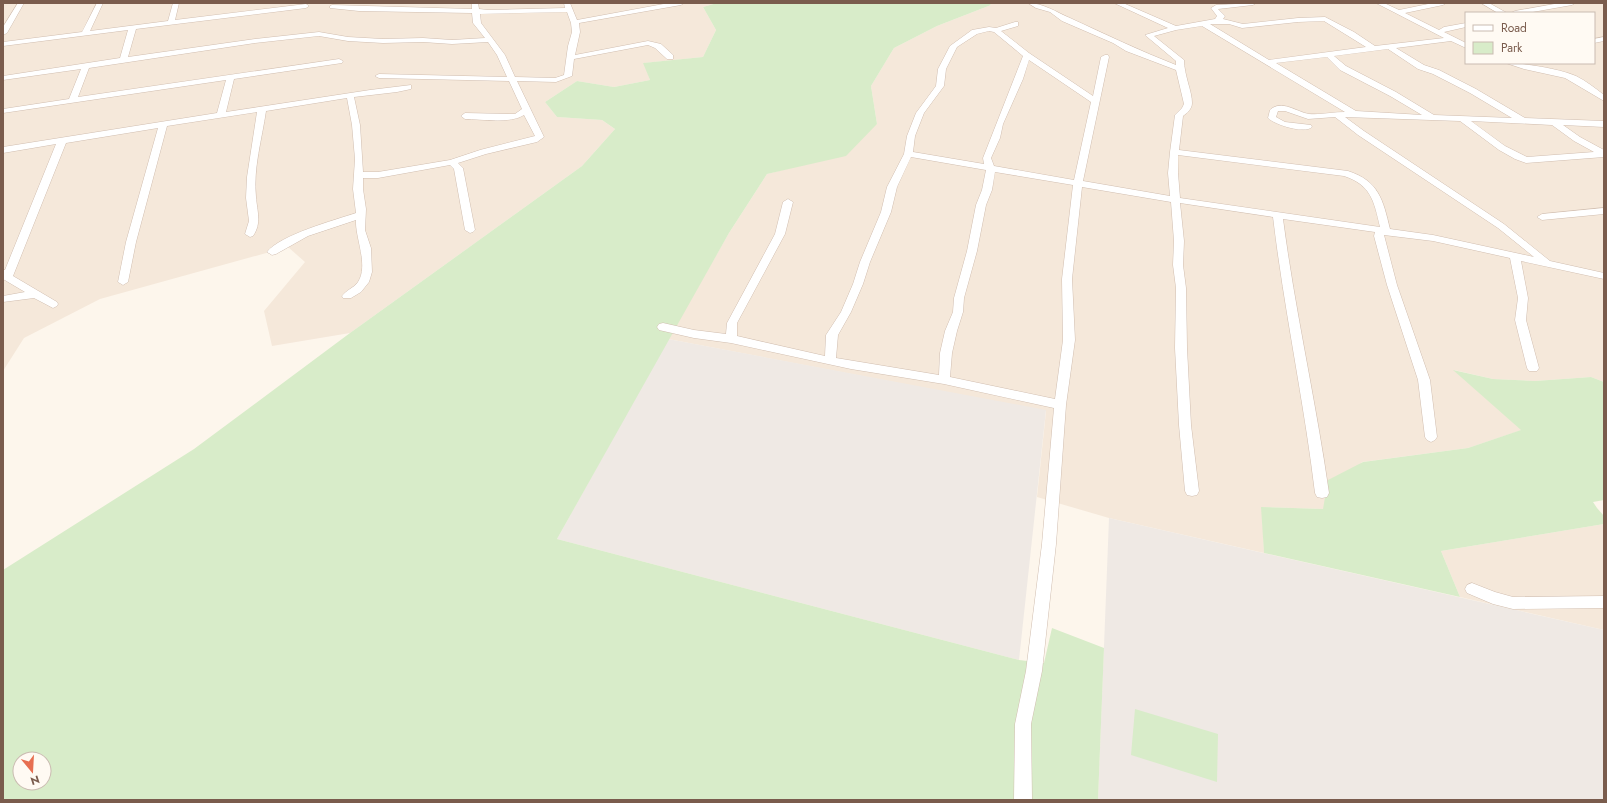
<svg xmlns="http://www.w3.org/2000/svg" width="1607" height="803" viewBox="0 0 1607 803" font-family="Jost,sans-serif">
<style>
.residential{fill:#f5e8da;fill-rule:evenodd}
.industrial{fill:#efe9e4}
.green{fill:#d8ecc9;fill-rule:evenodd}
.lines{fill:none;stroke-linecap:round;stroke-linejoin:round}
.minor-casing{stroke:#d1beb0;stroke-width:1}
.minor{fill:#fff;fill-rule:evenodd}
</style>
<rect width="100%" height="100%" fill="#fdf6ec"/>
<g class="residential">
<polygon points="3,3 717,3 703,7 716,30 703,57 644,63 650,80 614,87 577,81 545,102 557,117 602,120 615,129 582,166 350,333 272,346 264,311 305,262 288,247 100,299 24,338 3,371"/>
<path d="M 989,3 L 1604,3 L 1604,382 L 1591,377 L 1535,381 L 1493,379 L 1454,370 L 1522,430 L 1468,448 L 1362,462 L 1323,509 L 1262,507 L 1264,553 L 1109,518 L 1037,497 L 1046,411 L 668,339 L 729,233 L 767,174 L 794,167 L 877,124 L 871,86 L 894,48 L 937,26 L 991,5 ZM 1466,13 L 1594,13 L 1594,63 L 1466,63 Z"/>
<polygon points="1604,524 1604,630 1460,597 1441,551"/>
</g>
<g class="industrial">
<polygon points="668,339 1046,410 1019,660 557,539"/>
<polygon points="1109,518 1604,630 1604,800 1098,800"/>
</g>
<g class="green">
<path d="M 717,3 L 989,3 L 991,5 L 937,26 L 894,48 L 871,86 L 877,124 L 846,156 L 767,174 L 729,233 L 557,539 L 1019,660 L 1044,663 L 1052,628 L 1104,648 L 1098,800 L 3,800 L 3,570 L 194,449 L 350,333 L 582,166 L 615,129 L 602,120 L 557,117 L 545,102 L 577,81 L 614,87 L 650,80 L 643,63 L 703,57 L 716,30 L 703,7 ZM 20,759 L 44,759 L 44,783 L 20,783 Z"/>
<polygon points="1453,370 1493,379 1535,381 1591,377 1604,382 1604,500 1593,502 1597,508 1604,516 1604,524 1441,551 1460,597 1264,553 1261,507 1323,509 1328,480 1363,462 1468,448 1521,430"/>
<polygon points="1135,709 1218,734 1217,782 1131,755"/>
</g>
<g class="lines">
<defs>
<g id="minor">
<polygon points="18,3 24,3 7,33 3,35 3,27"/>
<path d="M 97,3 L 103,3 L 90,31 L 168,21 L 173,3 L 179,3 L 175,20 L 306,4 L 309,6 L 306,8 L 136,29 L 128,57 L 255,39 L 319,32 L 348,37 L 383,39 L 423,38 L 452,40 L 485,38 L 473,23 L 472,13 L 359,11 L 330,8 L 330,6 L 332,5 L 472,9 L 472,3 L 478,3 L 479,9 L 488,10 L 565,8 L 564,3 L 570,3 L 577,20 L 669,3 L 684,3 L 681,5 L 579,23 L 580,32 L 575,55 L 648,41 L 661,44 L 673,55 L 673,59 L 667,59 L 655,48 L 648,45 L 574,59 L 572,76 L 556,82 L 517,81 L 544,137 L 537,142 L 486,154 L 458,163 L 463,168 L 475,230 L 473,232 L 470,233 L 465,230 L 454,169 L 450,165 L 378,178 L 363,178 L 363,189 L 366,209 L 365,230 L 371,248 L 372,272 L 369,282 L 361,292 L 351,298 L 343,298 L 342,296 C 346,290 354,288 358,282 C 369,265 355,238 356,220 L 308,236 L 276,254 L 272,255 L 267,252 C 280,235 335,220 356,213 L 353,189 L 355,159 L 352,125 L 347,98 L 266,111 C 262,139 253,168 256,197 C 257,211 262,223 253,236 L 250,237 L 245,234 L 249,221 L 246,198 L 247,177 L 257,112 L 167,126 L 136,242 L 128,282 L 123,285 L 118,282 L 126,242 L 158,128 L 66,143 L 13,276 L 57,302 L 58,304 L 57,306 L 53,308 L 34,298 L 3,302 L 3,296 L 25,292 L 3,279 L 3,270 L 5,270 L 56,144 L 3,153 L 3,147 L 217,113 L 226,80 L 3,113 L 3,109 L 69,99 L 81,69 L 3,80 L 3,76 L 120,58 L 128,30 L 3,46 L 3,42 L 82,32 ZM 567,12 L 571,23 L 572,32 L 568,46 L 564,75 L 555,78 L 515,77 L 505,55 L 481,23 L 480,14 ZM 319,36 L 348,41 L 383,43 L 423,42 L 452,44 L 488,42 L 497,55 L 507,77 L 379,74 L 375,76 L 379,78 L 509,81 L 522,109 L 515,114 L 509,114 L 465,113 L 461,116 L 465,119 C 481,119 511,124 524,115 L 535,136 L 480,150 L 450,160 L 378,172 L 363,172 L 360,125 L 354,97 L 397,92 L 411,89 L 411,85 L 370,90 L 226,112 L 234,79 L 342,63 L 343,61 L 339,59 L 78,97 L 89,68 L 255,43 Z"/>
<path d="M 1028,3 C 1043,3 1056,12 1070,18 C 1105,34 1140,51 1176,65 L 1176,61 L 1145,35 L 1168,28 L 1114,3 L 1123,3 L 1176,26 L 1215,19 L 1217,16 L 1211,8 L 1216,5 L 1256,3 L 1253,5 L 1218,9 L 1225,16 L 1223,19 L 1243,24 L 1298,18 L 1325,17 L 1354,32 L 1375,46 L 1444,38 L 1376,3 L 1384,3 L 1399,10 L 1433,3 L 1446,3 L 1443,5 L 1405,13 L 1439,30 L 1444,27 L 1466,23 L 1466,27 L 1444,32 L 1466,43 L 1466,48 L 1451,41 L 1396,48 L 1424,65 L 1439,70 L 1476,89 L 1525,118 L 1604,121 L 1604,127 L 1563,125 L 1580,137 L 1604,150 L 1604,157 L 1526,163 L 1515,159 L 1499,150 L 1460,121 L 1345,117 L 1364,131 L 1504,224 L 1550,261 L 1604,273 L 1604,279 L 1521,261 L 1528,298 L 1526,320 L 1539,368 L 1537,371 L 1529,371 L 1527,368 L 1515,320 L 1518,298 L 1510,258 L 1433,241 L 1384,235 L 1397,285 L 1430,380 L 1437,437 L 1435,440 L 1431,442 L 1427,440 L 1425,437 L 1418,380 L 1387,285 L 1374,236 L 1375,232 L 1283,219 C 1295,311 1316,401 1329,493 L 1327,497 L 1322,498 L 1317,497 L 1315,493 C 1304,401 1284,310 1273,217 L 1180,203 L 1184,241 L 1183,265 L 1186,288 L 1187,348 L 1191,425 L 1199,491 L 1197,495 L 1192,496 L 1187,495 L 1185,491 L 1179,425 L 1175,348 L 1176,288 L 1173,265 L 1174,241 L 1171,202 L 1082,187 L 1072,279 L 1075,340 L 1066,405 L 1056,544 L 1042,671 L 1031,724 L 1032,800 L 1014,800 L 1015,724 L 1026,671 L 1042,544 L 1054,408 L 944,384 L 851,369 L 731,343 L 694,338 L 659,330 L 657,327 L 659,324 L 663,323 L 694,330 L 726,334 L 727,323 L 775,234 L 783,202 L 788,199 L 793,202 L 785,234 L 737,323 L 737,336 L 825,356 L 826,335 L 841,312 L 853,284 L 860,262 L 881,212 L 887,187 L 904,154 L 907,136 L 916,113 L 936,86 L 938,69 L 950,46 L 972,30 L 989,27 L 996,28 L 1015,22 L 1018,22 L 1018,26 L 1001,31 L 1029,53 L 1093,96 L 1101,57 L 1105,55 L 1108,55 L 1109,57 L 1083,181 L 1170,196 L 1168,173 L 1170,152 L 1175,115 L 1182,108 L 1184,104 L 1176,70 L 1126,51 L 1113,43 L 1062,21 L 1050,12 L 1036,8 ZM 1324,21 L 1366,47 L 1269,60 L 1210,24 L 1229,24 L 1242,28 L 1298,22 ZM 1202,26 L 1345,112 C 1333,112 1321,115 1309,114 C 1297,112 1281,99 1270,110 L 1268,118 C 1275,125 1305,134 1312,127 L 1311,125 L 1285,122 L 1276,117 L 1278,111 L 1285,111 L 1308,119 L 1335,117 L 1358,135 L 1498,228 L 1534,257 L 1433,235 L 1390,229 C 1383,200 1379,181 1348,171 L 1179,150 L 1183,116 C 1187,113 1192,109 1192,103 C 1192,91 1184,75 1184,60 L 1154,36 L 1176,30 ZM 989,31 L 994,32 L 1023,56 L 983,158 L 984,164 L 913,152 L 915,136 L 924,113 L 944,86 L 946,69 L 957,47 L 977,34 ZM 1388,49 L 1418,69 L 1433,74 L 1470,93 L 1512,118 L 1434,115 L 1396,92 L 1346,66 L 1334,56 ZM 1327,57 L 1340,70 L 1390,96 L 1422,115 L 1356,111 L 1276,63 ZM 1029,60 L 1091,102 L 1074,180 L 994,166 L 991,158 L 1000,138 L 1003,124 L 1023,79 ZM 1471,121 L 1552,125 L 1574,141 L 1594,152 L 1527,157 L 1505,146 ZM 1178,155 L 1344,176 C 1371,185 1374,201 1380,227 L 1180,198 L 1178,173 ZM 911,157 L 986,170 L 982,190 L 976,205 L 967,251 L 954,298 L 953,312 L 945,331 L 940,353 L 939,375 L 836,358 L 838,335 L 851,312 L 863,284 L 870,262 L 891,212 L 897,187 ZM 995,172 L 1073,185 L 1062,279 L 1063,340 L 1055,399 L 950,377 L 952,353 L 957,331 L 963,312 L 964,298 L 977,251 L 986,205 L 992,190 Z"/>
<polygon points="1481,3 1489,3 1507,13 1498,13"/>
<polygon points="1560,3 1575,3 1572,5 1527,13 1511,13 1515,11"/>
<polygon points="1604,37 1604,41 1594,43 1594,39"/>
<path d="M 1506,63 C 1524,63 1560,69 1576,76 C 1586,81 1595,88 1604,95 L 1604,101 L 1565,78 L 1524,69 Z"/>
<polygon points="1604,208 1604,214 1542,220 1537,217 1542,214"/>
<polygon points="1472,583 1495,592 1513,597 1604,596 1604,608 1513,609 1493,604 1467,593 1465,589 1467,585"/>
</g>
</defs>
<use href="#minor" class="minor-casing"/>
<use href="#minor" class="minor"/>
</g>
<rect width="1607" height="803" fill="none" stroke="#7a5c4d" stroke-width="8"/>
<rect x="1465" y="12" width="130" height="52" fill="#fffaf3" stroke="#cabbb1"/>
<rect x="1473" y="25" width="20" height="6" fill="#ffffff" stroke="#cabbb1"/>
<text x="1501" y="32" font-size="12" fill="#7a5c4d">Road</text>
<rect x="1473" y="42" width="20" height="12" fill="#d8ecc9" stroke="#cabbb1"/>
<text x="1501" y="52" font-size="12" fill="#7a5c4d">Park</text>
<g transform="translate(32 771) rotate(162)"><circle r="19" fill="#fffaf3" stroke="#cabbb1"/>
<path d="M0-3L7 15L0 10L-7 15Z" fill="#e76f51"/>
<text y="-6" font-size="11" font-weight="bold" text-anchor="middle" fill="#7a5c4d">N</text>
</g>
</svg>
